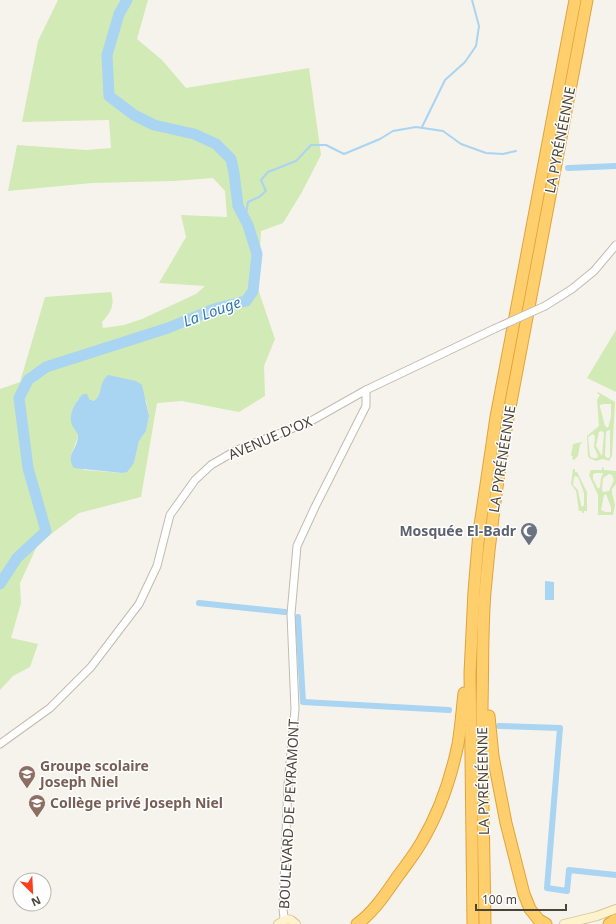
<svg xmlns="http://www.w3.org/2000/svg" width="616" height="924" viewBox="0 0 616 924" font-family="'Noto Sans',sans-serif">
<style>
.green{fill:#d2eab5;fill-rule:evenodd}
.water{fill:#a9d4f2}
.lines{fill:none;stroke-linecap:round;stroke-linejoin:round}
.stream{stroke:#a9d4f2;stroke-width:2}
.canal{stroke:#a9d4f2;stroke-width:6}
.river{stroke:#a9d4f2;stroke-width:11}
.tertiary-casing{stroke:#c2bbae;stroke-width:9}
.secondary-casing{stroke:#d6c79b;stroke-width:10}
.motorway-casing{stroke:#e0a43c;stroke-width:13}
.tertiary{stroke:#fff;stroke-width:7}
.secondary{stroke:#fff3cd;stroke-width:8}
.motorway{stroke:#ffcf6e;stroke-width:11}
.tertiary-bridge-casing{stroke:#c2bbae;stroke-width:9;stroke-linecap:butt}
.tertiary-bridge{stroke:#fff;stroke-width:7}
.labels{text-anchor:middle;stroke-width:3;stroke-linejoin:round;paint-order:stroke}
.street-label{font-size:14px;fill:#4b4439;stroke:#fff}
.worship-label{font-size:14px;font-weight:bold;fill:#5b616d;stroke:#fff;text-anchor:end}
.education-label{font-size:14px;font-weight:bold;fill:#785e54;stroke:#fff;text-anchor:start}
.water-label{font-size:15px;font-style:italic;fill:#2e7ab2;stroke:#fff}
</style>
<rect width="100%" height="100%" fill="#f6f3ec"/>
<g class="green">
<path d="M 58,0 L 148,0 L 137,39 L 162,60 L 186,88 L 309,68 L 321,155 L 302,192 L 283,223 L 261,231 L 258,289 L 275,339 L 264,366 L 265,396 L 239,412 L 182,401 L 157,403 L 141,497 L 79,513 L 38,544 L 20,583 L 21,603 L 11,638 L 38,644 L 30,667 L 13,676 L 0,690 L 0,389 L 20,382 L 45,297 L 111,292 C 115,305 111,312 102,322 L 103,328 L 124,325 L 142,319 L 196,294 L 205,286 L 159,283 L 186,237 L 181,215 L 227,217 L 225,191 L 213,178 L 174,181 L 92,183 L 8,191 L 17,145 L 86,150 L 111,148 L 109,120 L 22,122 L 38,41 ZM 100,390 L 146,400 L 149,416 L 146,431 L 139,441 L 134,463 L 122,473 L 84,470 L 71,455 L 78,437 C 74,417 66,420 78,399 L 89,399 L 94,401 L 98,398 Z"/>
<polygon points="616,330 616,392 587,378"/>
<path d="M 598,392 L 615,402 L 612,456 L 609,461 L 603,459 L 596,461 L 589,458 L 588,456 L 587,436 L 599,426 L 597,400 L 600,395 L 597,393 ZM 603,404 L 611,404 L 611,417 L 608,428 L 605,426 L 600,407 L 600,405 ZM 610,430 L 610,456 L 609,458 L 607,458 L 605,456 L 606,432 L 607,431 ZM 602,431 L 604,433 L 602,456 L 596,446 L 599,432 ZM 593,434 L 595,436 L 594,447 L 598,456 L 597,458 L 592,458 L 590,456 L 588,437 Z"/>
<polygon points="582,442 582,443 580,444 578,456 574,460 572,459 573,457 571,455 573,444"/>
<path d="M 602,467 L 603,467 L 604,470 L 616,471 L 616,484 L 612,489 L 612,493 L 615,505 L 613,515 L 598,515 L 598,495 L 589,475 L 591,470 L 602,470 ZM 596,473 L 603,473 L 601,478 L 600,487 L 598,489 L 593,479 L 593,474 ZM 609,474 L 612,475 L 614,480 L 609,491 L 603,492 L 602,489 L 603,478 ZM 606,494 L 611,507 L 611,512 L 605,512 L 601,510 L 604,495 Z"/>
<path d="M 573,469 L 575,469 L 575,472 L 577,472 L 587,492 L 587,511 L 584,511 L 584,513 L 582,513 L 582,511 L 579,511 L 576,491 L 571,484 ZM 575,476 L 578,477 L 584,493 L 584,505 L 582,507 L 581,505 L 578,490 L 573,485 L 574,478 Z"/>
</g>
<g class="water">
<path d="M 108,375 L 136,381 L 142,385 L 149,416 L 146,431 L 139,441 L 134,463 L 127,472 L 122,473 L 74,468 C 65,454 78,449 78,436 C 77,431 74,429 72,425 C 68,414 75,402 83,394 L 87,394 L 89,399 L 94,401 C 103,395 98,384 108,375 Z"/>
<polygon points="545,581 554,582 554,600 545,600"/>
</g>
<g class="lines">
<g class="stream">
<polyline points="422,127 445,80 465,62 476,46 479,26 472,0"/>
<polyline points="245,219 248,202 259,197 266,191 261,180 268,172 296,161 311,145 326,145 344,154 380,139 393,131 416,127 443,131 461,144 486,153 503,154 516,151"/>
</g>
<g class="canal">
<polyline points="568,168 616,166"/>
<polyline points="199,603 285,612"/>
<polyline points="298,617 303,702 449,710"/>
<polyline points="499,726 560,728 547,888 567,891 569,870 616,875"/>
</g>
<polyline class="river" points="0,584 17,558 46,531 28,468 19,398 28,380 46,367 168,328 214,309 246,301 253,291 257,254 248,225 238,206 234,173 231,159 216,144 194,134 154,125 134,115 109,96 107,55 119,14 127,0"/>
<defs>
<g id="tertiary">
<polyline points="545,306 572,289 594,271 616,245"/>
<polyline points="0,744 50,708 91,667 139,604 157,566 170,515 195,480 211,465 237,450 311,421 366,390 494,329"/>
<polyline points="284,919 283,908 288,785 295,709 291,614 297,546 315,507 366,406 366,390"/>
</g>
<g id="secondary">
<polyline points="278,924 287,919 291,920 296,924"/>
<polyline points="564,924 597,916 616,909"/>
</g>
<g id="motorway">
<polyline points="489,716 493,756 506,823 524,894 530,909 539,920 546,924"/>
<path d="M 357,924 C 374,912 386,893 398,876 C 406,865 414,855 421,843 C 439,813 451,778 458,744 C 461,727 462,710 464,693"/>
<polyline points="473,924 470,673 474,591 479,532 496,417 575,0"/>
<path d="M 485,924 C 484,851 482,779 482,706 C 483,668 482,630 485,592 C 490,533 498,475 508,418 L 587,0"/>
<polyline points="609,924 615,920"/>
</g>
</defs>
<use href="#tertiary" class="tertiary-casing"/>
<use href="#secondary" class="secondary-casing"/>
<use href="#motorway" class="motorway-casing"/>
<use href="#tertiary" class="tertiary"/>
<use href="#secondary" class="secondary"/>
<use href="#motorway" class="motorway"/>
<defs>
<polyline id="tertiary-bridge" points="494,329 545,306"/>
</defs>
<use href="#tertiary-bridge" class="tertiary-bridge-casing"/>
<use href="#tertiary-bridge" class="tertiary-bridge"/>
</g>
<defs>
<symbol id="mosque-pin" viewBox="-11 -11 22 30"><path d="M0 17L-7.5 6A9.5 9.5 0 1 1 7.5 6Z" fill="#6b7280" stroke="#fff"/><path d="M3.5-4.9A6 6 0 1 0 3.5 4.9A5 5 0 1 1 3.5-4.9Z" fill="#fff"/></symbol>
<symbol id="school-pin" viewBox="-11 -11 22 30"><path d="M0 17L-7.5 6A9.5 9.5 0 1 1 7.5 6Z" fill="#8d6e63" stroke="#fff"/><path d="M0-5L7-2L0 1L-7-2ZM-4 1L0 2.5L4 1V4Q0 6-4 4Z" fill="#fff"/></symbol>
</defs>
<g fill-rule="evenodd">
<use href="#mosque-pin" x="519" y="521" width="20" height="27"/>
<use href="#school-pin" x="17" y="764" width="20" height="27"/>
<use href="#school-pin" x="27" y="793" width="20" height="27"/>
</g>
<g class="labels">
<g class="street-label">
<text transform="translate(560 140) rotate(-79)" y="5">LA PYRÉNÉENNE</text>
<text transform="translate(270 438) rotate(-23)" y="5">AVENUE D'OX</text>
<text transform="translate(502 459) rotate(-81)" y="5">LA PYRÉNÉENNE</text>
<text transform="translate(483 781) rotate(-91)" y="5">LA PYRÉNÉENNE</text>
<text transform="translate(289 814) rotate(-87)" y="5">BOULEVARD DE PEYRAMONT</text>
</g>
<g class="worship-label">
<text x="516" y="536">Mosquée El-Badr</text>
</g>
<g class="education-label">
<text x="40" y="771">Groupe scolaire<tspan x="40" dy="16">Joseph Niel</tspan></text>
<text x="50" y="808">Collège privé Joseph Niel</text>
</g>
<g class="water-label">
<text transform="translate(212 312) rotate(-20)" y="5">La Louge</text>
</g>
</g>
<g transform="translate(32 892) rotate(156)"><circle r="19" fill="#ffffff" stroke="#b7b4b0"/>
<path d="M0-3L7 15L0 10L-7 15Z" fill="#fc3f1d"/>
<text y="-6" font-size="11" font-weight="bold" text-anchor="middle" fill="#4b4439">N</text>
</g>
<path d="M476 904v6h90v-6" fill="none" stroke="#4b4439" stroke-width="2"/>
<text x="482" y="904" font-size="12" fill="#4b4439" stroke="#ffffff" stroke-width="3" paint-order="stroke">100 m</text>
</svg>
